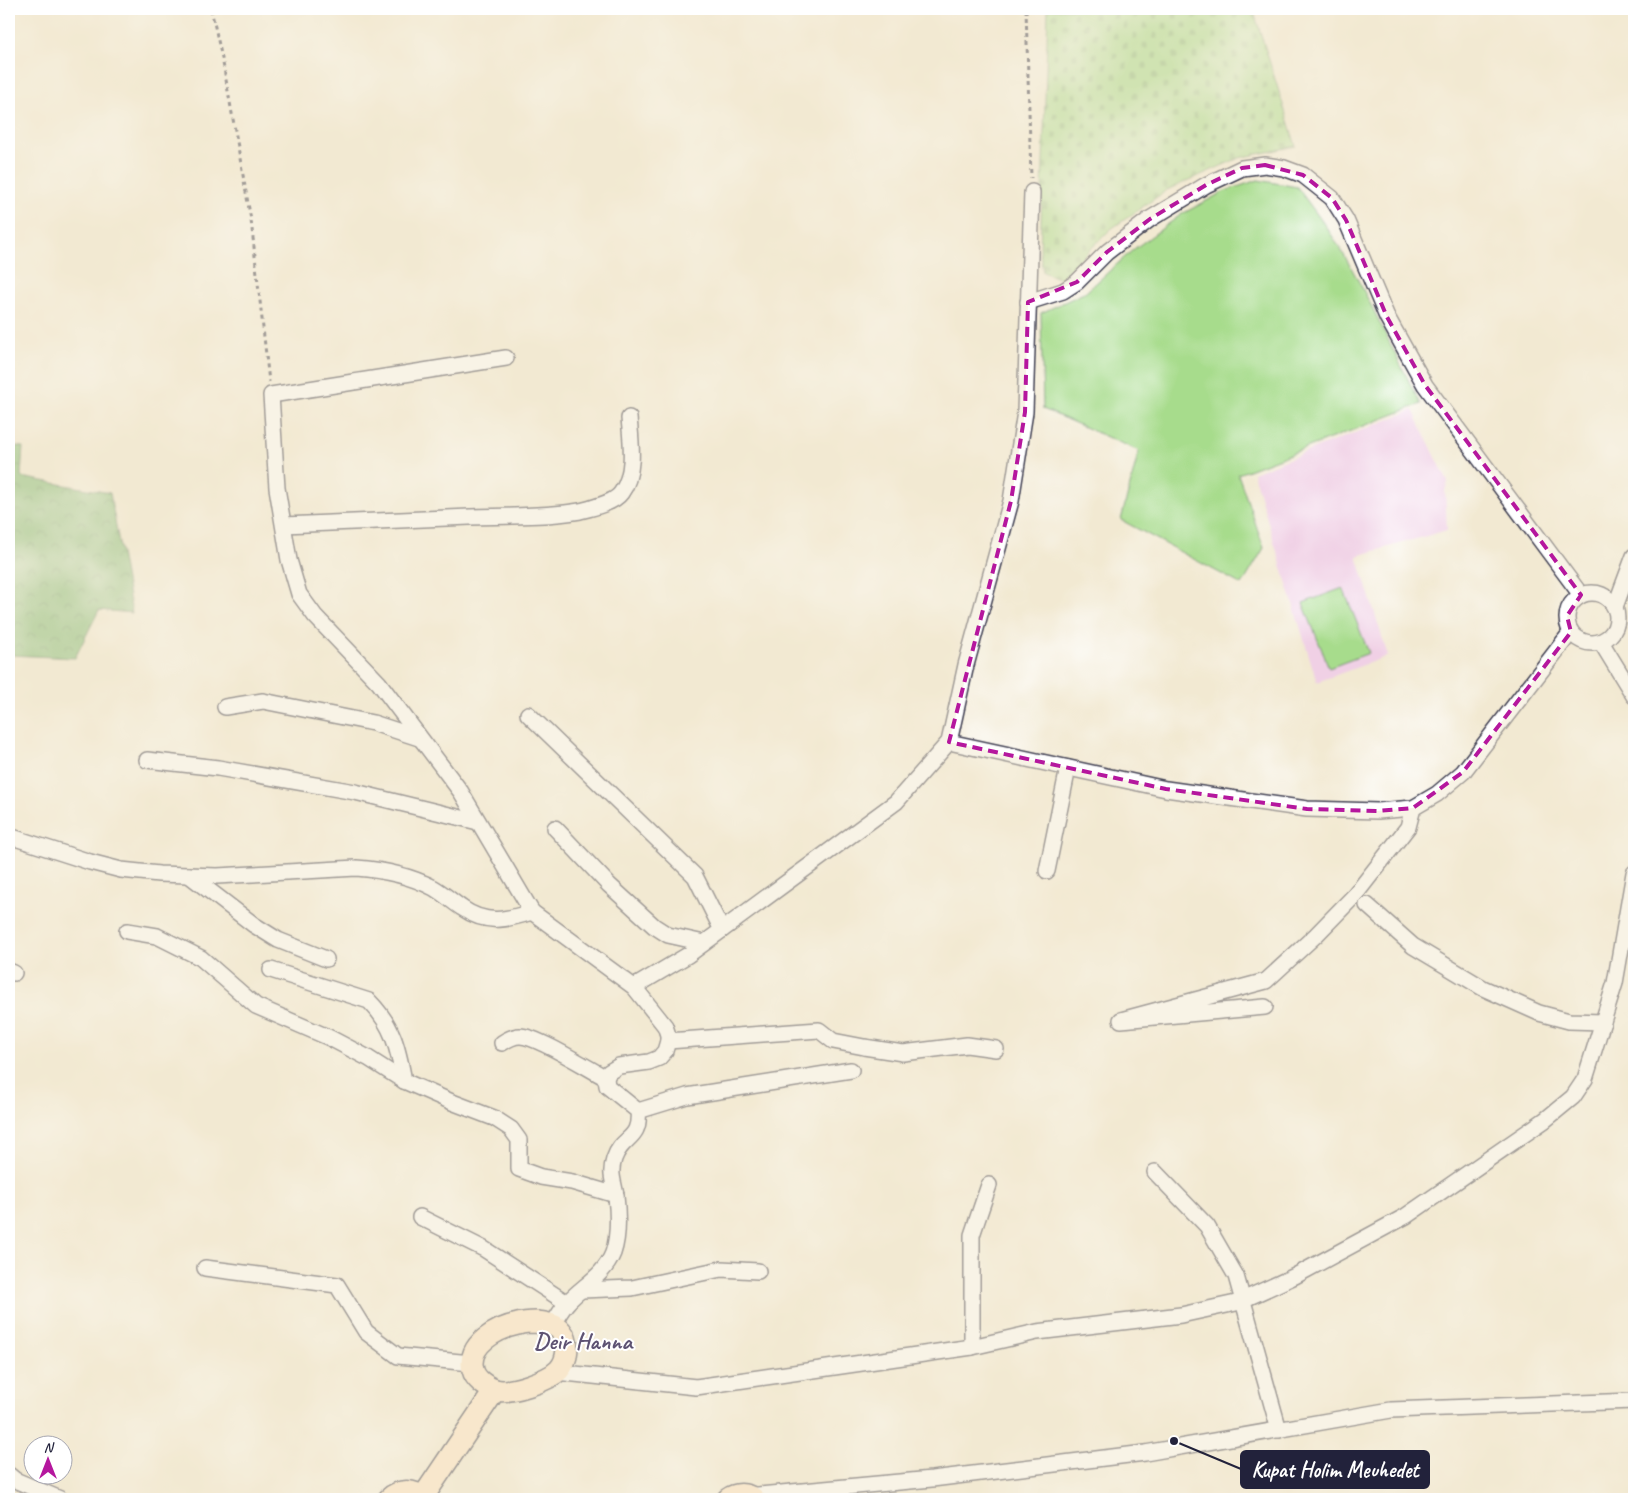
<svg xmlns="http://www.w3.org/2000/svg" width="1643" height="1508" viewBox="0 0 1643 1508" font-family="Caveat,sans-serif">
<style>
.built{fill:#f0d0e5}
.grass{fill:#a7dc8c;stroke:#647f64}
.forest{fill:url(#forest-crowns);stroke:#546f5a}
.cemetery{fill:url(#cemetery-stones);stroke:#647f64}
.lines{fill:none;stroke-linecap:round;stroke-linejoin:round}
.street-casing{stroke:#414052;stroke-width:18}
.secondary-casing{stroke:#414052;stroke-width:24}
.path{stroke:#414052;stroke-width:3;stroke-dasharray:4 4;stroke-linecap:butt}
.street{stroke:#fff;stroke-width:15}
.secondary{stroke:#fee5c5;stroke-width:21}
.marked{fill:none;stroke:#b5179e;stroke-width:4;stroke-dasharray:10 6;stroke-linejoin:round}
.labels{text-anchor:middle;stroke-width:4;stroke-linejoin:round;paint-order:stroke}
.quarter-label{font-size:24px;font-weight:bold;fill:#5e5373;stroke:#fff}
.leader{fill:none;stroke:#22223b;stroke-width:2}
.callout-dot{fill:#22223b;stroke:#fff;stroke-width:2}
.callout{fill:#22223b;stroke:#22223b;stroke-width:2}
.callout-label{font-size:22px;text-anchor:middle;font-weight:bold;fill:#fff}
</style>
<defs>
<pattern id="forest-crowns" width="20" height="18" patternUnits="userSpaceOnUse" patternTransform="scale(1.25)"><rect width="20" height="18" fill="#85bc78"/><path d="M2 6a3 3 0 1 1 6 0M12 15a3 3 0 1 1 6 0" fill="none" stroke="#6c9864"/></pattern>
<pattern id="cemetery-stones" width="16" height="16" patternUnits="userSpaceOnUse" patternTransform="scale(1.25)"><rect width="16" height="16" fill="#a7dc8c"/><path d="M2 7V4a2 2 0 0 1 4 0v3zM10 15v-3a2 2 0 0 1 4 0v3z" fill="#8fbc7a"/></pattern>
</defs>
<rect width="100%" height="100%" fill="#fff"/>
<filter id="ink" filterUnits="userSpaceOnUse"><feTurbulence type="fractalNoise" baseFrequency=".02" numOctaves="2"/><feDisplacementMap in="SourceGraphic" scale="10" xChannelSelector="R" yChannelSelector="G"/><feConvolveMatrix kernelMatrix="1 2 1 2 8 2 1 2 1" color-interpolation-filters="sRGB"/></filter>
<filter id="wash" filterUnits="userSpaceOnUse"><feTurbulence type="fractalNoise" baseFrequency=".0096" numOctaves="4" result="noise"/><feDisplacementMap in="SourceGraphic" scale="20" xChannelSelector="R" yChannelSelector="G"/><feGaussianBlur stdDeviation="1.12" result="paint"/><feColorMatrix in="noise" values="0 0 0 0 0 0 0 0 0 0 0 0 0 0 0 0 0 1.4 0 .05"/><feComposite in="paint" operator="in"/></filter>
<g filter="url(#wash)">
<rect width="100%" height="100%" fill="#f2e9d2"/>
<polygon class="built" points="1413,410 1448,482 1445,490 1447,530 1357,556 1388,656 1317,682 1253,473"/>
<g class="grass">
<path d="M 1258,180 L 1297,187 C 1312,208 1328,228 1341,250 C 1371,300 1393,353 1421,404 L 1238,474 L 1264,548 L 1242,585 L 1121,520 L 1139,451 L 1043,409 L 1041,313 L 1086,292 L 1134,249 L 1182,214 L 1225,191 Z"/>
<polygon points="1343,588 1369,653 1329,668 1303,603"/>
</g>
<polygon class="forest" points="9,445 23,447 21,477 110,493 132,613 99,610 75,658 9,655"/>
<polygon class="cemetery" points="1048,9 1253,9 1296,146 1239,158 1167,190 1111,229 1060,279 1043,272 1040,253"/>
</g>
<g filter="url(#ink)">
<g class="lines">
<defs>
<g id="street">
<polyline points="1028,302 1063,291 1077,282 1107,252 1150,219 1206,185 1242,168 1265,165 1284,168 1303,175 1332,198 1346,220 1387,317 1425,385 1581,595"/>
<path d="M 506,358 L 271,395 L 277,488 L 289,560 L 299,594 L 315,616 L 379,683 L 461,792 L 532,912 L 634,987 L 665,1026 L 668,1035 L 668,1041 L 665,1051 L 659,1058 L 649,1062 L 619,1066 L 609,1072 L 606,1078 L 607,1086 L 638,1111 C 641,1141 622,1135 614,1159 C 609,1175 614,1181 616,1196 C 618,1214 619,1236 613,1253 C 604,1276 582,1286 567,1303 C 561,1310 557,1318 552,1325"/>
<path d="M 284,525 C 346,522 408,520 470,517 C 506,516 544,517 580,511 C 592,508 614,503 621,493 C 636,473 631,441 629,418"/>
<circle cx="1592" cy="618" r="25"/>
<polyline points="1615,607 1634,556"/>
<polyline points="1601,642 1634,696"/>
<polyline points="225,707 263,701 373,723 419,738"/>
<polyline points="528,714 695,876 722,930"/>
<polyline points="949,742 1166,789 1307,809 1378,811 1413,808 1437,794 1463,772 1571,632"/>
<polyline points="147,760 218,768 355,792 478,822"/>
<polyline points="555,828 609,885 654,926 668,935 704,943"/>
<path d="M 9,836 L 90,862 L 121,870 L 159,874 L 217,876 L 356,868 C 384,870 409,875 434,888 C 444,894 453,902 462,908 C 486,925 506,920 532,912"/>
<polyline points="1047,871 1068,768"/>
<polyline points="189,875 254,925 278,940 326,959"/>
<polyline points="1367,905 1413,946 1483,988 1539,1013 1569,1021 1603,1022"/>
<polyline points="127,931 157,936 201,958 256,1006 330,1038 368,1058 404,1081 452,1102 494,1118 511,1129 519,1140 519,1169 541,1177 572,1182 616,1195"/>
<path d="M 271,970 L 369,1001 C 393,1025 398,1048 404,1081"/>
<polyline points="9,971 14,973"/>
<polyline points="634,987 688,955 896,802 949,742 966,665 1011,501 1025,412 1032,192"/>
<polyline points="1265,1007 1121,1020 1266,981 1316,935 1355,895 1408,827 1413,808"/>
<polyline points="668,1041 819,1030 833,1041 864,1047 903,1053 967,1045 996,1049"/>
<path d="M 502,1043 C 508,1039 513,1036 520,1036 C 537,1036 589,1069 606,1078"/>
<polyline points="638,1111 687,1096 851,1070"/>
<polyline points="1155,1172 1207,1226 1236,1276 1279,1430"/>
<polyline points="420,1217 484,1249 567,1303"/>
<polyline points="205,1268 337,1285 366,1332 398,1356 471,1363"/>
<polyline points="582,1290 632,1288 721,1269 758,1271"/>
<polyline points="972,1347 972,1235 989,1185"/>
<polyline points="556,1372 696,1387 972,1347 1037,1332 1181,1315 1236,1303 1295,1276 1406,1216 1545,1120 1573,1097 1585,1079 1615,983 1634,873"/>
<polyline points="9,1475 15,1480 60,1499"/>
<polyline points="747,1496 932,1479 1145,1453 1391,1410 1634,1401"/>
</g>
<g id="secondary">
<path d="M 537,1322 C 545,1323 556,1324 561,1331 C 570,1342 568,1360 559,1370 C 548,1381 510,1394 495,1390 C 486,1387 475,1379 473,1370 C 466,1345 497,1328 518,1324 C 524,1322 531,1322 537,1322 Z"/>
<polyline points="423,1497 495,1390"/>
<path d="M 389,1499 C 399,1489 414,1489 424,1499"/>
<path d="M 728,1499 C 736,1493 746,1493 754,1499"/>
</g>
</defs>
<use href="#street" class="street-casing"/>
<use href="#secondary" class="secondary-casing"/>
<g class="path">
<polyline points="211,9 223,63 251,220 269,382"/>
<polyline points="1026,9 1031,178"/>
</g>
<use href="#street" class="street"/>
<use href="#secondary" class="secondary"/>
</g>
</g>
<path d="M0 0H1643V1508H0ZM 1265,165 L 1303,175 L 1332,198 L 1346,220 L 1387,317 L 1425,385 L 1581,595 L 1567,616 L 1571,632 L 1463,772 L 1413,808 L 1378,811 L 1307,809 L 1166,789 L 949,742 L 1011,501 L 1025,412 L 1028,302 L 1077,282 L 1107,252 L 1150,219 L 1206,185 L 1242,168 Z" fill="#f2e9d2" fill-opacity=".55" fill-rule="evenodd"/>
<path class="marked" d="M 1265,165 L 1303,175 L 1332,198 L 1346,220 L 1387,317 L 1425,385 L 1581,595 L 1567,616 L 1571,632 L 1463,772 L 1413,808 L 1378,811 L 1307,809 L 1166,789 L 949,742 L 1011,501 L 1025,412 L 1028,302 L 1077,282 L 1107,252 L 1150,219 L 1206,185 L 1242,168 Z"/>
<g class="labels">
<g class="quarter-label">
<text x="583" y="1349">Deir Hanna</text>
</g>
</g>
<path class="leader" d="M1174 1441L1241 1469"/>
<circle class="callout-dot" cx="1174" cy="1441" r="5"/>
<rect class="callout" x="1241" y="1451" width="188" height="37" rx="5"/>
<g class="callout-label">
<text x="1335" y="1477">Kupat Holim Meuhedet</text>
</g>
<rect width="1643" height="1508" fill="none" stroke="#fff" stroke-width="30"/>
<g transform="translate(48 1460)"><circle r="24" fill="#ffffff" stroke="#a7a7b1"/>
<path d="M0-4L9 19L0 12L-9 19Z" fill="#b5179e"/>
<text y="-8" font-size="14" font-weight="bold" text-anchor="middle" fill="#22223b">N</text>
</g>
</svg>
